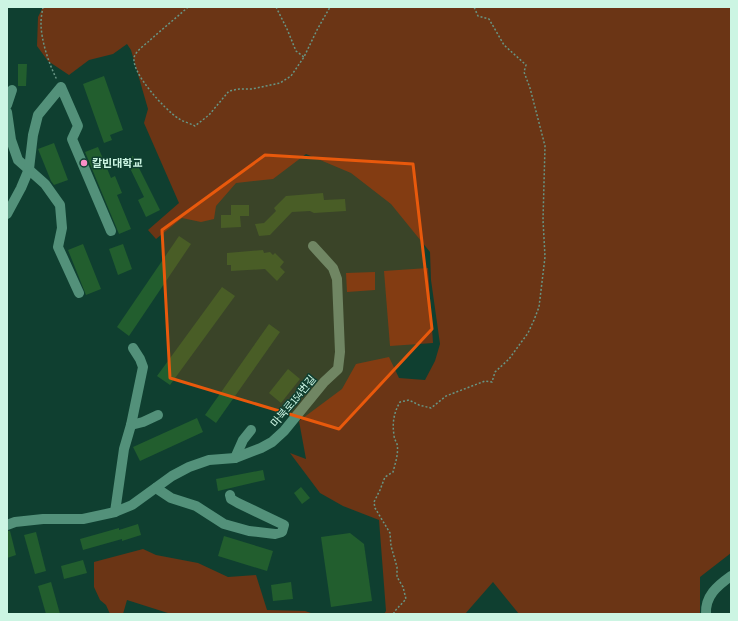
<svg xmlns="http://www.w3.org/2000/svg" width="738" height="621" viewBox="0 0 738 621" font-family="'Sofia Sans Condensed','Noto Sans KR',sans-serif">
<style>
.green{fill:#6b3515}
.building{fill:#225e2e}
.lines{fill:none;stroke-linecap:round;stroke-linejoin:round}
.path{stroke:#689584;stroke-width:1.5;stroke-dasharray:2 2;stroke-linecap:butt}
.minor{stroke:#53917a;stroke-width:10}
.marked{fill:#e8590c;fill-opacity:0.2;stroke:#e8590c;stroke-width:3;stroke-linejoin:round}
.poi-dot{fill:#fa8fc8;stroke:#0f3f30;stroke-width:1.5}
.labels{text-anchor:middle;stroke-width:3;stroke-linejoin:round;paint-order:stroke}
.poi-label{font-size:11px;font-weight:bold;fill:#ccf5e3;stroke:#0f3f30;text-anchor:start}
.street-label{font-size:11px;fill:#ccf5e3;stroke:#0f3f30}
</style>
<rect width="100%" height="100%" fill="#0f3f30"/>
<g class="green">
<polygon points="43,7 731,7 731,553 700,577 700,614 519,614 493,582 465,614 384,614 386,611 379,520 343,506 320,493 290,453 306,459 299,421 342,389 356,364 389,357 399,378 425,380 435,361 440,344 431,280 430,252 391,204 351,173 306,154 273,179 236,183 216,206 214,219 201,222 182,218 156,239 148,230 179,203 144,123 148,109 131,50 127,44 113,54 89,60 69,75 48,61 37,46 38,17"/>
<polygon points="428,268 433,343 390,346 384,271"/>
<polygon points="375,272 375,290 347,292 346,273"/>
<polygon points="143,549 156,555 198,563 228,577 256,575 267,610 305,611 314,614 171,614 127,600 123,614 110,614 106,605 100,600 94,587 94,562"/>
</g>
<g class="building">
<polygon points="18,64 27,64 26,86 18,86"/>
<polygon points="104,76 123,130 110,135 112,140 104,143 83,84"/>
<polygon points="54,143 68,180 54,185 51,181 38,149"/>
<polygon points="98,147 111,178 115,176 122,193 117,195 131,229 119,234 85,152"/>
<polygon points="133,156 160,210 146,217 138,200 144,197 126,160"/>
<polygon points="323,193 324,200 345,199 346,211 314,213 310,211 292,212 270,235 259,236 255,224 264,223 276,211 274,208 286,196"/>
<polygon points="231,205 249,205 249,216 240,216 241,227 221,228 221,215 231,215"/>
<polygon points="179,236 191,244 129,336 117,327"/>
<polygon points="83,244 101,289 86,295 68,250"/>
<polygon points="123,244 132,269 118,275 109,249"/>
<polygon points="263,250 264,253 270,252 273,255 275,253 284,262 280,267 285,272 277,281 265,269 231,271 231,265 227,265 227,253"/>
<polygon points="222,287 235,296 170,385 157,376"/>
<polygon points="269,324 280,332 216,423 205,415"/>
<polygon points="288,369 300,379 281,403 269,393"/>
<polygon points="197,418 203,432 140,461 133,447"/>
<polygon points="263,470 265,480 218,491 216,479"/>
<polygon points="301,487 310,498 302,504 294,493"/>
<polygon points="138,524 141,535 122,541 122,539 83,550 80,539 119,528 119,530"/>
<polygon points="7,531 10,531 16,555 7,558"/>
<polygon points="36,532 46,571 35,574 24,535"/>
<polygon points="350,533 364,544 372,601 331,607 321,537"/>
<polygon points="224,536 273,551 267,571 218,556"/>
<polygon points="83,560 87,573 64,579 61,566"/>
<polygon points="51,582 60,614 46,614 38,586"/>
<polygon points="291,582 293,599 273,601 271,585"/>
</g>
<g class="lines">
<g class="path">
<path d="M 43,7 C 42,12 41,18 41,23 C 41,41 49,64 57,80"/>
<path d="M 188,7 C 175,19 161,30 148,42 C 144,45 138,50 135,55 C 127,69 166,111 178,118 C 183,122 190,123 195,126 L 209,115 L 229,91 L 239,89 L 252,89 L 280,83 L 291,76 L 304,57 L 317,30 L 330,7"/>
<polyline points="276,7 287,29 296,51 304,57"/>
<path d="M 394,614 L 394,612 L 406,599 L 403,587 L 397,577 L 397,567 L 391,546 L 390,533 L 375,508 L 374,502 L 380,490 L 385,477 L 393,472 C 395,464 399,453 397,444 C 396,441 394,439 394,435 C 392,423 394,412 400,402 L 409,400 L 419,405 L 431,408 L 446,396 L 485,381 L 492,382 L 495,372 L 509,359 L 528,333 L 534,320 L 539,307 L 545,257 L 543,220 L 545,146 L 530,88 L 524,72 L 526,65 L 504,45 L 489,19 L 478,16 L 474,7"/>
</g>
<g class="minor">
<polyline points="7,105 12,90"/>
<polyline points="7,112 11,140 18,160 45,184 60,205 62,228 58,247 79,293"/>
<polyline points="7,214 21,188 29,169 33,135 38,115 61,87 78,126 72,139 111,231"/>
<polyline points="131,425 143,422 158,415"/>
<polyline points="235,458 243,440 251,430"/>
<polyline points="156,488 171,498 196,506 224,524 249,531 275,534 282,532 284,525 238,503 231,499 230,495"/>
<polyline points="115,512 124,449 131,425 143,367 140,359 133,348"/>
<polyline points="7,525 15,522 43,519 83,519 115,512 132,505 172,476 189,467 209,460 235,458 261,448 272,442 284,431 324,382 338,369 340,352 337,279 333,268 313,246"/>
<path d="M 706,614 C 705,596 717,586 731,576"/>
</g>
</g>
<path class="marked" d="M 265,155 L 413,164 L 432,329 L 339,429 L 170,378 L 162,230 Z"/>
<circle class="poi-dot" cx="84" cy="163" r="4"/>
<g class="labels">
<g class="poi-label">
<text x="92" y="167">칼빈대학교</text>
</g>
<g class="street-label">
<text transform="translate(293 401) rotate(-50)" y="4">마북로154번길</text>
</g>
</g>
<rect width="738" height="621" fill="none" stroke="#ccf5e3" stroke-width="16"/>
</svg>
